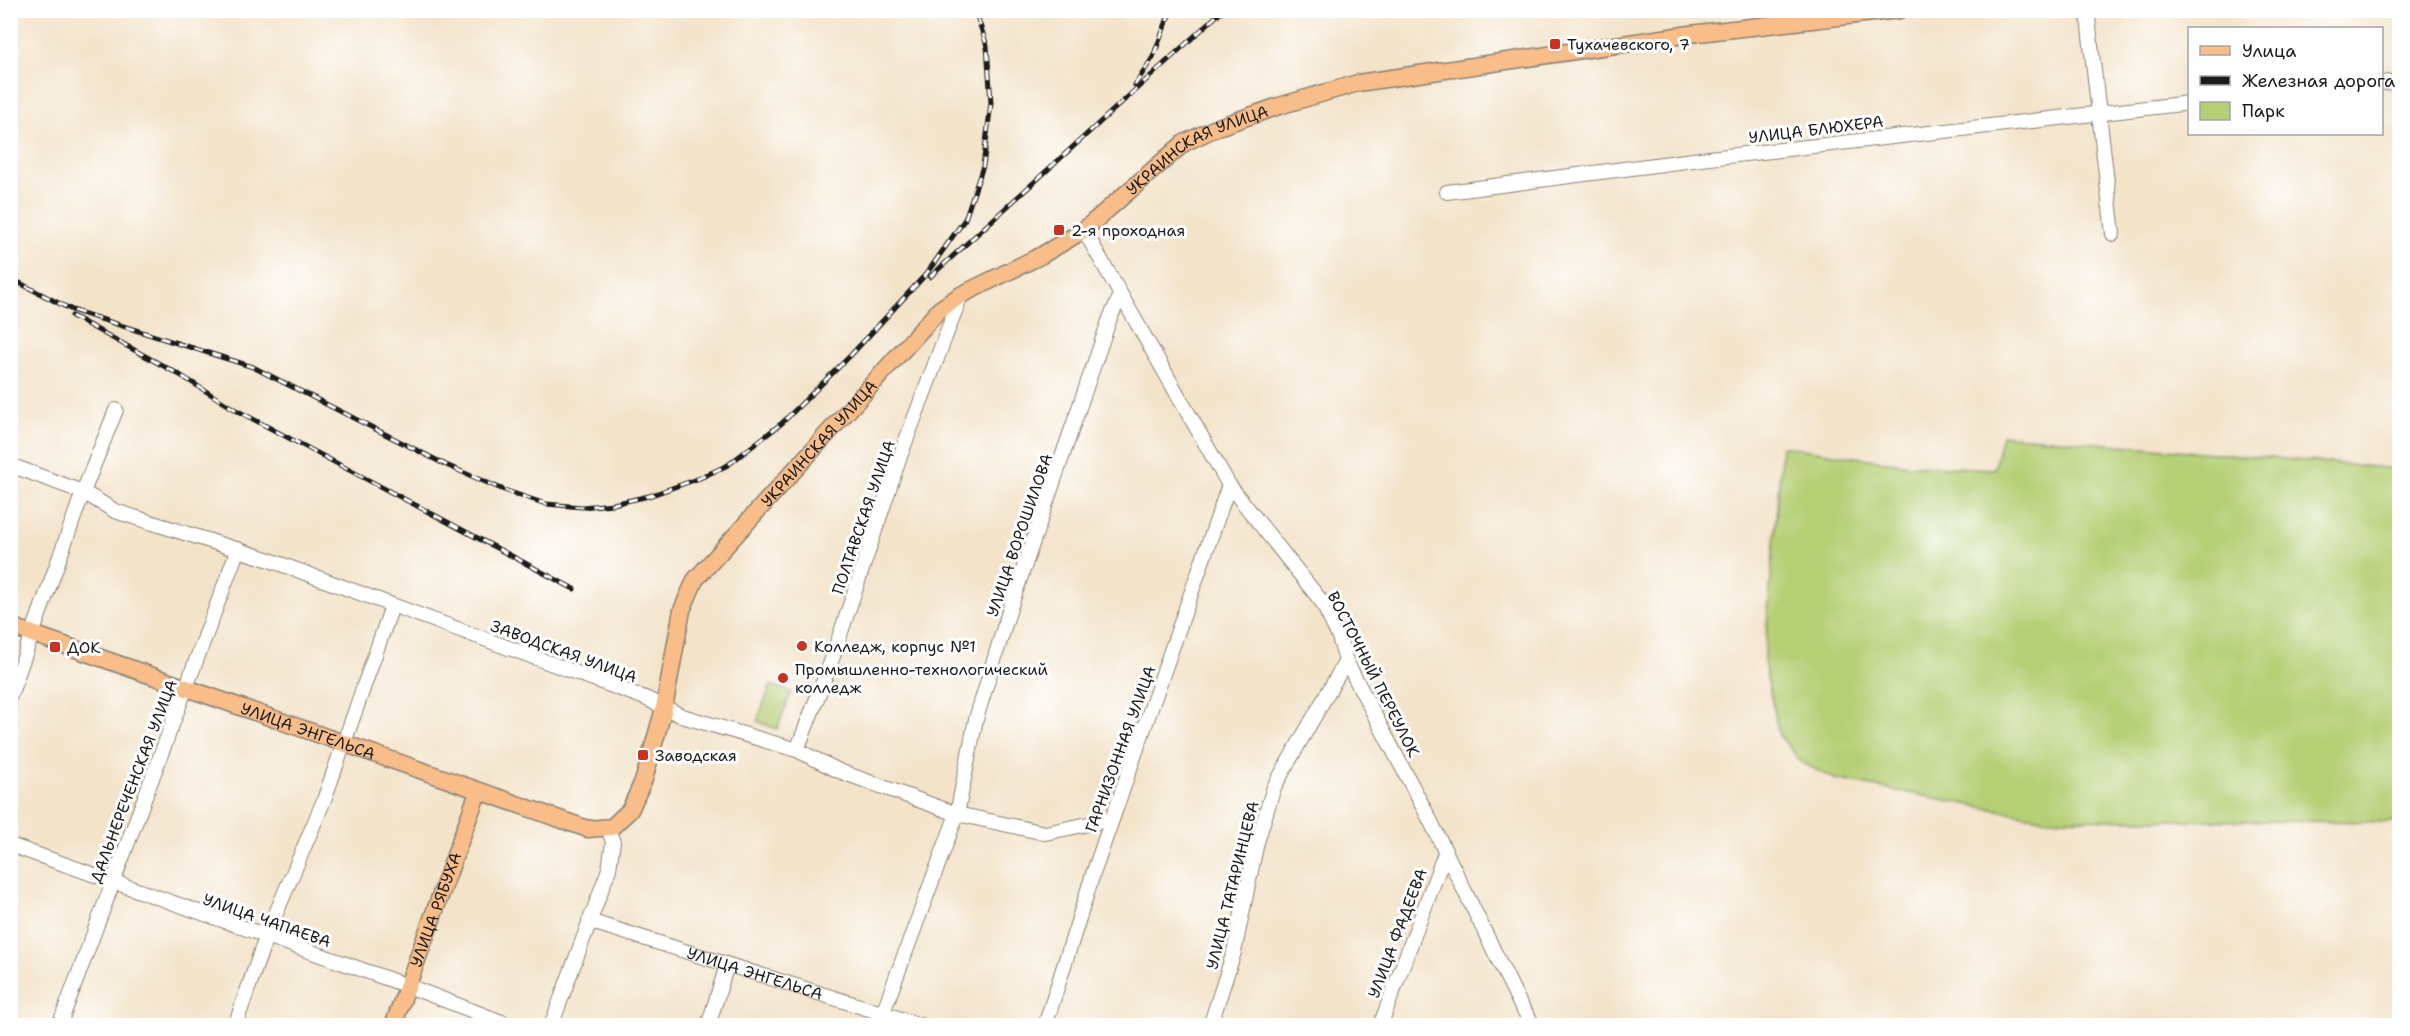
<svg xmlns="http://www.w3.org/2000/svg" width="2410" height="1036" viewBox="0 0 2410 1036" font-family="'Shantell Sans',sans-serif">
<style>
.green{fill:#b5cf75;stroke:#687648;stroke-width:1.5}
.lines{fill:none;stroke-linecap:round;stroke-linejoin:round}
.minor-casing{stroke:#888072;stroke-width:16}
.major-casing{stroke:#888072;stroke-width:19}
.minor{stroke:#fff;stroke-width:14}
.major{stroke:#f8bd89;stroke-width:16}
.rail-casing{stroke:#1c1c1c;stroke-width:5}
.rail{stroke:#fff;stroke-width:3;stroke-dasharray:9;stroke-linecap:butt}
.poi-dot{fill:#c8321e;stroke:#fff;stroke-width:2}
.labels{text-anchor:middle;stroke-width:6;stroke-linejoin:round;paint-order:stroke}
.poi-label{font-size:16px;fill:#1c1c1c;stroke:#fff;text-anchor:start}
.street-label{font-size:16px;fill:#1c1c1c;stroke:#fff}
</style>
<rect width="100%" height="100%" fill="#fff"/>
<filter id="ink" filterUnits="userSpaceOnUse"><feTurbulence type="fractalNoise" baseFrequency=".0167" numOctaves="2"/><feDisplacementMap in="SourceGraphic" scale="12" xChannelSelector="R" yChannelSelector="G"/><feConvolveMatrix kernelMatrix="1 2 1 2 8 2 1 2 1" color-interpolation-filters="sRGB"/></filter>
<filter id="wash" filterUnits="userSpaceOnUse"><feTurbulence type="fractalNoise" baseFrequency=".008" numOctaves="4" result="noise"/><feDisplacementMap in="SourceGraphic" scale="24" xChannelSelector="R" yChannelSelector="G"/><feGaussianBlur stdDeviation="1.35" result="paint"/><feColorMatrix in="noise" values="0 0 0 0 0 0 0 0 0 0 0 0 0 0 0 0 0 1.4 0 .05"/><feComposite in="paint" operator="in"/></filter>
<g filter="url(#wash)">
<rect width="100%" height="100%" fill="#f3e3c9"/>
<g class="green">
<polygon points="2002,435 2399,469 2399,822 2045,819 1835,779 1802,763 1779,735 1764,662 1782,446 1909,465 1994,469"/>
<polygon points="771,685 791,692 777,729 757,721"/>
</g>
</g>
<g filter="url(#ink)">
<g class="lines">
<defs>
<g id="minor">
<polyline points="2087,10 2113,234"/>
<polyline points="2382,83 2400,81"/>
<polyline points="1447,192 1701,159 2190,103"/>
<polyline points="1084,230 1229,485 1322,602 1339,637 1346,661 1429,818 1520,1004 1534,1026"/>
<polyline points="10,465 83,492 115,511 267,559 645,698 682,716 797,750 839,771 957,814 1045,833 1112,819"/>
<polyline points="10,696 83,492 116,410"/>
<polyline points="797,750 831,662 899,459 961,295"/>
<polyline points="10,845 408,986 512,1026"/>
<path id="s1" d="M 589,921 L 923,1026"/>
<polyline points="59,1026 238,549"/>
<polyline points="235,1026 266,937 324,800 392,606"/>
<polyline points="551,1026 609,869 613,842 608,828"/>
<polyline points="708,1026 727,965"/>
<polyline points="878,1026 957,814 976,719 1010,608 1110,318 1120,297"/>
<polyline points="1045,1026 1092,877 1229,485"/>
<polyline points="1210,1026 1234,952 1257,842 1274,787 1346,661"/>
<polyline points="1380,1026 1445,853"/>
</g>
<g id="major">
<path id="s2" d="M 10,626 L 588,829 L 612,827 L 630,810 L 644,779 L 664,708 L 682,610 L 695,580 L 940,309 L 961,295 L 1042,255 L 1084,230 L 1184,143 L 1218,127 L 1279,106 L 1358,83 L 1690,34 L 1900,10"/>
<path id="s3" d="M 393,1026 L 478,792"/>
</g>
</defs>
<use href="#minor" class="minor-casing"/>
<use href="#major" class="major-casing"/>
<use href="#minor" class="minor"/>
<use href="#major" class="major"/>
<defs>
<g id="rail">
<polyline points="1135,85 1153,57 1171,10"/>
<polyline points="930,277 1223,10"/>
<polyline points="10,278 72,310 253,367 446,465 504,490 546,504 582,507 613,504 649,496 700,478 728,465 782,423 850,356 927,273 965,219 983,166 991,103 987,46 975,10"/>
<polyline points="72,316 180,375 236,410 574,589"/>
</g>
</defs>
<use href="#rail" class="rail-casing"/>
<use href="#rail" class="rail"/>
</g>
</g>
<g class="poi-dot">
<rect x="1549" y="38" width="12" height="12" rx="3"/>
<rect x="1053" y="224" width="12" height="12" rx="3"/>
<circle cx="802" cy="646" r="6"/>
<rect x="49" y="641" width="12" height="12" rx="3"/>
<circle cx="783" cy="678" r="6"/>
<rect x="637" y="749" width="12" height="12" rx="3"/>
</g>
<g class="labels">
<g class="poi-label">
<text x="1567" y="50">Тухачевского, 7</text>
<text x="1071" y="236">2-я проходная</text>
<text x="814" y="652">Колледж, корпус №1</text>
<text x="67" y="653">ДОК</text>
<text x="795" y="675">Промышленно-технологический<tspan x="795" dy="18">колледж</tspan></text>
<text x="655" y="761">Заводская</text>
</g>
<g class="street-label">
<text transform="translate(1816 129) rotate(-7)" y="6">УЛИЦА БЛЮХЕРА</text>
<text dy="6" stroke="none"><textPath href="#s2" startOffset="1572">УКРАИНСКАЯ УЛИЦА</textPath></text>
<text dy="6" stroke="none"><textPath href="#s2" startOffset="1086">УКРАИНСКАЯ УЛИЦА</textPath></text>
<text transform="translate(863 517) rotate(-71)" y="6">ПОЛТАВСКАЯ УЛИЦА</text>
<text transform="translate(1019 535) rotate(-71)" y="6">УЛИЦА ВОРОШИЛОВА</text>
<text transform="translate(564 651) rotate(20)" y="6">ЗАВОДСКАЯ УЛИЦА</text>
<text transform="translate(1374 674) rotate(63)" y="6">ВОСТОЧНЫЙ ПЕРЕУЛОК</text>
<text dy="6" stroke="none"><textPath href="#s2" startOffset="316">УЛИЦА ЭНГЕЛЬСА</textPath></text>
<text transform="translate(1120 749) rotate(-70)" y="6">ГАРНИЗОННАЯ УЛИЦА</text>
<text transform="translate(133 781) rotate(-69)" y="6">ДАЛЬНЕРЕЧЕНСКАЯ УЛИЦА</text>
<text transform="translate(1232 885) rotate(-76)" y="6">УЛИЦА ТАТАРИНЦЕВА</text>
<text dy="6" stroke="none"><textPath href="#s3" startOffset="124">УЛИЦА РЯБУХА</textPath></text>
<text transform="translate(267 920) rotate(19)" y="6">УЛИЦА ЧАПАЕВА</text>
<text transform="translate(1397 933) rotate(-69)" y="6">УЛИЦА ФАДЕЕВА</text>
<text dy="6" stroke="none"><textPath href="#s1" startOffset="174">УЛИЦА ЭНГЕЛЬСА</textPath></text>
</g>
</g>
<rect width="2410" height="1036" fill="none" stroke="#fff" stroke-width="36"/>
<rect x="2188" y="27" width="195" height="108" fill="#ffffff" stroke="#a4a4a4" stroke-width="1.5"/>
<rect x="2200" y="46" width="30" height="9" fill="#f8bd89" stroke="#a4a4a4" stroke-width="1.5"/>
<text x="2242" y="57" font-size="18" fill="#1c1c1c">Улица</text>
<rect x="2200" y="76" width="30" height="9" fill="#1c1c1c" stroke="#a4a4a4" stroke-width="1.5"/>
<text x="2242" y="87" font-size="18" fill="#1c1c1c">Железная дорога</text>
<rect x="2200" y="102" width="30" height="18" fill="#b5cf75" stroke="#a4a4a4" stroke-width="1.5"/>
<text x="2242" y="117" font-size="18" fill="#1c1c1c">Парк</text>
</svg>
